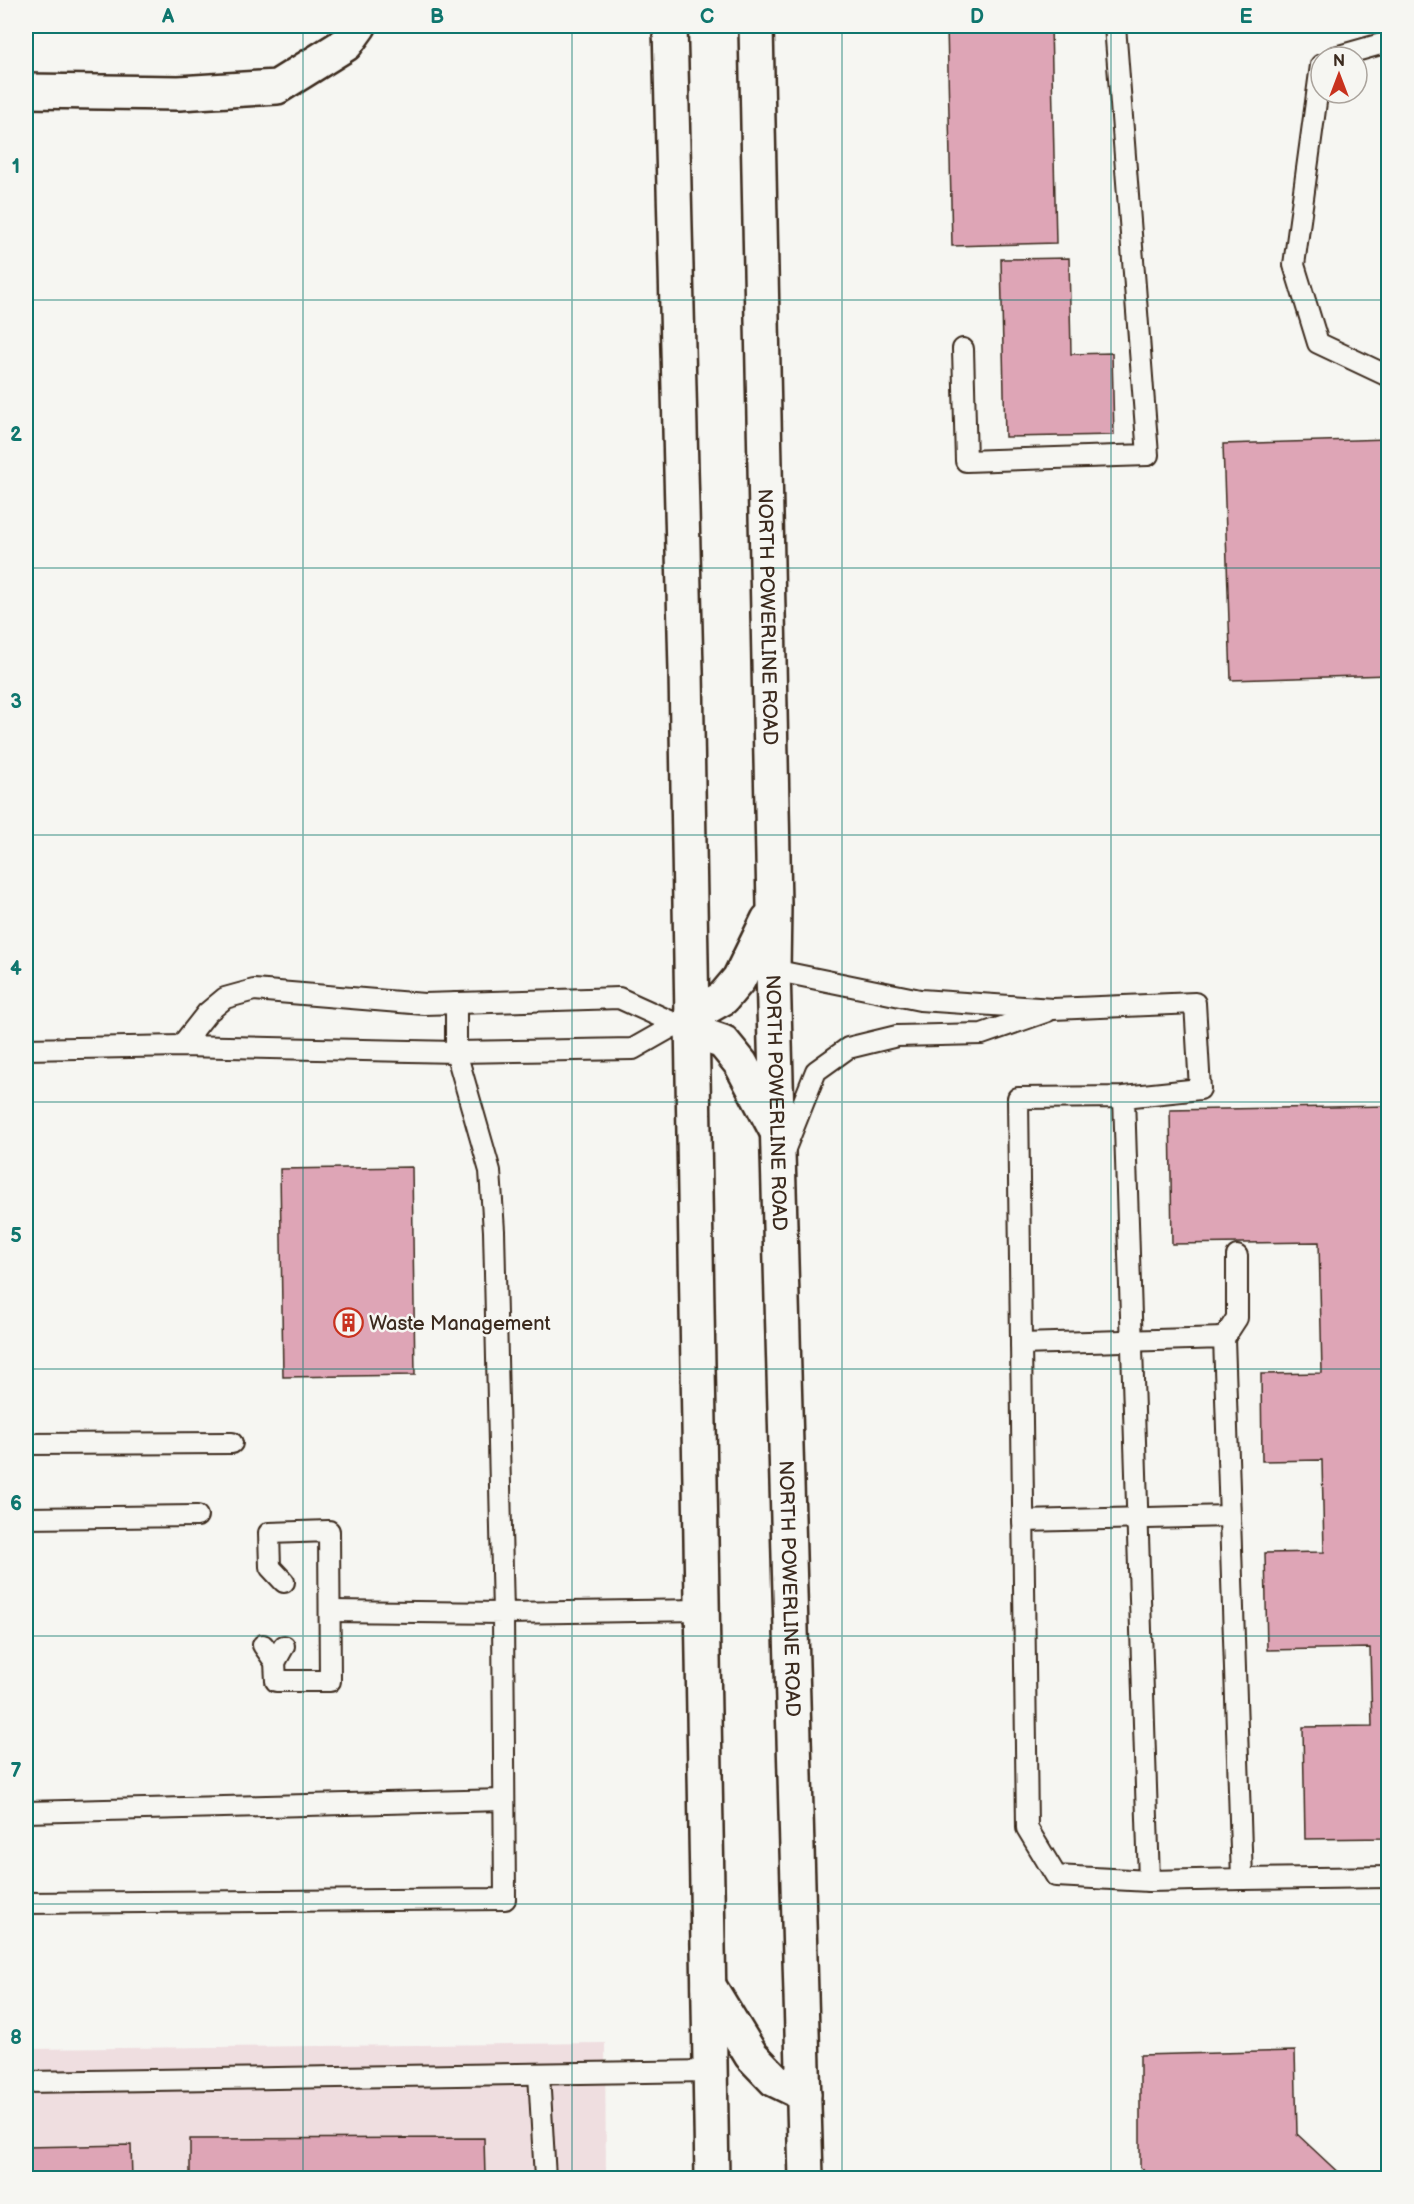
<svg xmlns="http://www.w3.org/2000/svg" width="1414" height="2204" viewBox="0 0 1414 2204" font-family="'Balsamiq Sans',sans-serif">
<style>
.built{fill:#efdee0}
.building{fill:#dea5b6;stroke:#3b2a1e;stroke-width:1.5}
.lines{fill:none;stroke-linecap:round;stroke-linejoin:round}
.lane-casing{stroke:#3b2a1e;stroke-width:24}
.street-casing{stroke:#3b2a1e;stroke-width:38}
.secondary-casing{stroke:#3b2a1e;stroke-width:38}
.lane{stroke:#f6f6f2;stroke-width:20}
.street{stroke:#f6f6f2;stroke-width:33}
.secondary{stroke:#f6f6f2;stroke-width:33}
.grid{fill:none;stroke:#0f766e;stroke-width:1.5;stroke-opacity:0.55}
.labels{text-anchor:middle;stroke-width:5;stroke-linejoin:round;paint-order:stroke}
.street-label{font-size:20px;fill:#3b2a1e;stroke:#f6f6f2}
.poi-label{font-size:20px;fill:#3b2a1e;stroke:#f6f6f2;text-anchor:start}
.neatline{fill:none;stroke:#0f766e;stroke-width:2}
.grid-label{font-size:20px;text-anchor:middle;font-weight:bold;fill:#0f766e}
</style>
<rect width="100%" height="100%" fill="#f6f6f2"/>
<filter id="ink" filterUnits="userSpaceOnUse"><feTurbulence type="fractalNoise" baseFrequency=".0167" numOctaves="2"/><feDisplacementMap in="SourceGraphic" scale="12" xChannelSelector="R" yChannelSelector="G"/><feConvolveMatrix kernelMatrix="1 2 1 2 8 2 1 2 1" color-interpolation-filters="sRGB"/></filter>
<g filter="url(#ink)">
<polygon class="built" points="605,2043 606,2178 26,2178 26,2049"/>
<g class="building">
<polygon points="947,26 1051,26 1056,243 952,246"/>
<polygon points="1069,258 1071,354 1112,353 1114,435 1005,437 1001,259"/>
<polygon points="1388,439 1388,675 1231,680 1223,444"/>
<polygon points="1388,1106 1388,1838 1305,1839 1303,1727 1372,1726 1370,1648 1267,1650 1265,1553 1324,1552 1322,1460 1262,1461 1261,1374 1322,1373 1319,1242 1172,1244 1170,1110"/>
<polygon points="412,1167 415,1375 283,1377 280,1169"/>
<polygon points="1295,2051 1297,2134 1344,2178 1153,2178 1140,2167 1140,2055"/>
<polygon points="484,2138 485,2178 190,2178 190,2139"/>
<polygon points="131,2145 132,2178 26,2178 26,2147"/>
</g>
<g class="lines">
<defs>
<g id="lane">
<polyline points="1335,57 1388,42"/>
<polyline points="1321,65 1294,265 1318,343 1388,376"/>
<polyline points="963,349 966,461 1148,455 1115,26"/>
<polyline points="773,970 920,1000 1053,1009 1195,1003 1200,1089 1124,1097 1149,1881 1056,1876 1027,1828 1018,1098 1124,1097"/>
<polyline points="456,1003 456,1052 490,1171 494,1231 503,1613 702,1610"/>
<polyline points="181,1046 207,1013 225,998 254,990 424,1004 619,998 683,1027"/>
<polyline points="26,1049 181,1046 456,1052 633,1049 691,1016"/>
<polyline points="784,1151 816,1071 848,1048 897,1036 982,1034 1048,1011"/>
<polyline points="1224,1338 1237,1318 1237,1256"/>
<polyline points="1021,1344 1224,1338 1242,1879 1149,1881"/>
<polyline points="26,1444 232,1443"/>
<polyline points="26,1518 197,1516"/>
<polyline points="1023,1521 1230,1516"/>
<polyline points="263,1645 275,1662 276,1681 330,1681 329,1531 269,1533 270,1567 284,1582"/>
<polyline points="275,1662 284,1646"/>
<polyline points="26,1812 504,1800"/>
<polyline points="1242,1879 1388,1877"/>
<polyline points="26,1903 505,1899 503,1613 330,1611"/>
<polyline points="539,2074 545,2178"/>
<polyline points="26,2082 709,2071"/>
</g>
<polyline id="street" points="26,91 179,93 277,87 346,44 359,26"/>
<g id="secondary">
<polyline points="670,26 686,671 712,2178"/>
<path id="s1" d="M 756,26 L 774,906 L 773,970 L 806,2178"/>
<polyline points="691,1016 723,998 739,979 768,920"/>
<polyline points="691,1031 723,1042 741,1064 775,1128"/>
<polyline points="709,1986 751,2055 775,2080 804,2094"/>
</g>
</defs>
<use href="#lane" class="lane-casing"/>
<use href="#street" class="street-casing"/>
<use href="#secondary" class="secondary-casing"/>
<use href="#lane" class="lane"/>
<use href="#street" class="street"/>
<use href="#secondary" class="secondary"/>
</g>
</g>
<path class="grid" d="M 303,26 L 303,2178M 572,26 L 572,2178M 842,26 L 842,2178M 1111,26 L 1111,2178M 26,300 L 1388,300M 26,568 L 1388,568M 26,835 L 1388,835M 26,1102 L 1388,1102M 26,1369 L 1388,1369M 26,1636 L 1388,1636M 26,1904 L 1388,1904"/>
<defs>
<symbol id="building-ring" viewBox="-11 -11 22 22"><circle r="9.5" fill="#f6f6f2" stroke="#c8321e" stroke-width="1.5"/><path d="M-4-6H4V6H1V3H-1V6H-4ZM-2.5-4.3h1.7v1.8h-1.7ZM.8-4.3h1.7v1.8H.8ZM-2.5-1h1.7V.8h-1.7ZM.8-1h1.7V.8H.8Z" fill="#c8321e"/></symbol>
</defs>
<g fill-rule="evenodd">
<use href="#building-ring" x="332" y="1306" width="33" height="33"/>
</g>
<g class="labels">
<g class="street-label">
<text dy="7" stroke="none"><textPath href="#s1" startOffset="591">NORTH POWERLINE ROAD</textPath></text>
<text dy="7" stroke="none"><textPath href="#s1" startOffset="1077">NORTH POWERLINE ROAD</textPath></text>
<text dy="7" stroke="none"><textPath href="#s1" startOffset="1563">NORTH POWERLINE ROAD</textPath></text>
</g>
<g class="poi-label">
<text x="369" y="1330">Waste Management</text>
</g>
</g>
<rect width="1414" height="2204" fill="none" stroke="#f6f6f2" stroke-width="66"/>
<g transform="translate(1339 75)"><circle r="28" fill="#f6f6f2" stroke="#aba49d" stroke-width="1.5"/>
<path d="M0-4.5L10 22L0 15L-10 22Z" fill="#c8321e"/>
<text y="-9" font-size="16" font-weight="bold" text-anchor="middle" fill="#3b2a1e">N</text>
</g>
<rect x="33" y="33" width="1348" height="2138" class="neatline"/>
<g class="grid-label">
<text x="168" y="23">A</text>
<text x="437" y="23">B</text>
<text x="707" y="23">C</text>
<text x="977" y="23">D</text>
<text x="1246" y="23">E</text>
<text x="16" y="173">1</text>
<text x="16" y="441">2</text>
<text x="16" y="708">3</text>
<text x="16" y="975">4</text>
<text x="16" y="1242">5</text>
<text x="16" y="1510">6</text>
<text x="16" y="1777">7</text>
<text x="16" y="2044">8</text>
</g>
</svg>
